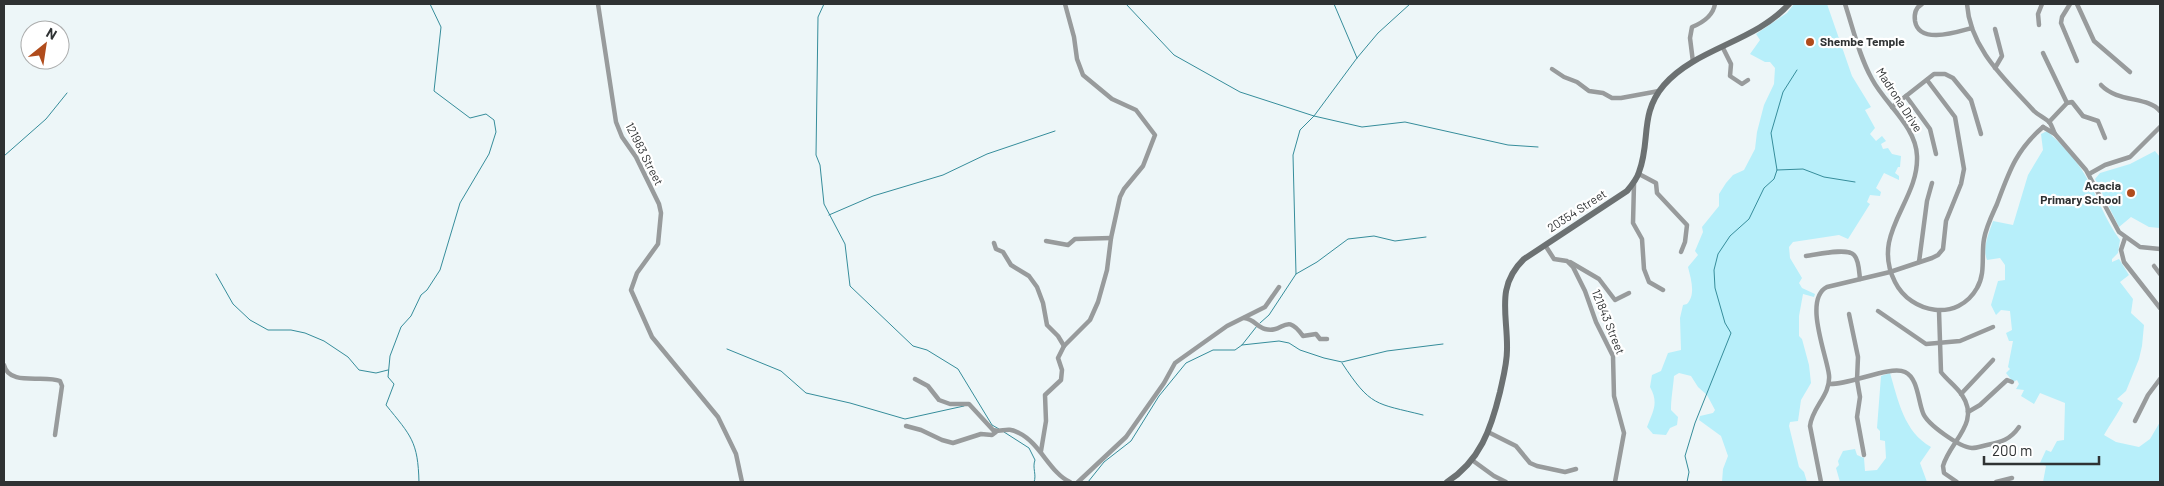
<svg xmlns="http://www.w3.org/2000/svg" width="2164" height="486" viewBox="0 0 2164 486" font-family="Barlow,sans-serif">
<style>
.green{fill:#b7effa}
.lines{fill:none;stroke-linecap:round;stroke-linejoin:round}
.stream{stroke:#368d9b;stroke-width:1}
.street{stroke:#989b9c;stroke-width:4.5}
.secondary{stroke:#6c7172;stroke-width:6}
.poi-dot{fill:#b04c1c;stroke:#fff;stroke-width:2}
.labels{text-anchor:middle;stroke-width:4.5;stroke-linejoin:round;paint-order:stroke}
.poi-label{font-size:12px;font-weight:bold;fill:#2f3233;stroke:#fff;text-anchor:start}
.street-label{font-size:12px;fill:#2f3233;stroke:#fff}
</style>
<rect width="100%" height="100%" fill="#edf6f8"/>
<g class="green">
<path d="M 1794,4 L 1827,4 L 1852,76 L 1871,107 L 1865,110 L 1875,128 L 1870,134 L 1876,141 L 1882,136 L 1886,141 L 1881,144 L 1883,149 L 1888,148 L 1892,154 L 1901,156 L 1900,167 L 1898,167 L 1895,173 L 1899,176 L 1899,180 L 1884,173 L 1876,188 L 1881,192 L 1880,196 L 1870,195 L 1867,202 L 1870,204 L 1848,239 L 1839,235 L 1793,242 L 1789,247 L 1790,258 L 1802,278 L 1799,283 L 1802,288 L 1815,294 L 1814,297 L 1803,294 L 1799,316 L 1799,336 L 1802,339 L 1809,365 L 1811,383 L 1801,400 L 1798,421 L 1790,422 L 1789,426 L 1799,467 L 1804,472 L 1807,482 L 1722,482 L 1723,469 L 1728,456 L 1721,436 L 1699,420 L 1700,416 L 1713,413 L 1715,410 L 1707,395 L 1698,387 L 1691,376 L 1679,373 L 1674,376 C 1673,389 1671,398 1671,410 L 1678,417 L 1677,425 L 1670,428 L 1666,435 L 1653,434 L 1647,427 C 1653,411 1659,403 1650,387 L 1652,375 L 1661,371 L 1668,353 L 1681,350 L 1680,318 L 1683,305 L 1687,304 C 1696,295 1691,279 1688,267 L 1698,255 L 1695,251 L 1703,232 L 1702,227 L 1719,206 L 1719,194 L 1726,183 L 1733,175 L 1744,170 L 1755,149 L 1757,132 L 1764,105 L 1774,84 L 1775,68 L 1770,62 L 1765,62 L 1750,54 L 1760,40 L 1756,34 L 1787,13 Z"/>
<path d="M 2047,131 C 2061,144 2076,159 2085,175 C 2098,197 2105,220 2120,240 L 2118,253 L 2112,259 L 2112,262 L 2119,259 L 2129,275 L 2120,282 L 2133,299 L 2131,313 L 2144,325 L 2142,346 L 2139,359 L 2126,391 L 2117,399 L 2123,403 C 2118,414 2110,424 2104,435 L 2116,442 L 2139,447 L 2150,439 L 2160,422 L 2160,482 L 2043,482 L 2046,466 L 2040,463 L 2046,450 L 2051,452 L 2057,441 L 2064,440 L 2065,403 L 2040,393 L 2034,404 L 2021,396 L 2024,390 L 2016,389 L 2019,384 L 2017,380 L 2013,382 L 2006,373 L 2010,369 L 2008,367 L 2013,341 L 2009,341 L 2006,333 L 2012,330 L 2010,311 L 2001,310 L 1996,315 L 1991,305 L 1998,281 L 2005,280 L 2005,265 L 2000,258 L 1987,260 C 1982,248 1989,233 1993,221 L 2013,225 L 2028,175 L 2043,150 L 2041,134 Z"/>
<polygon points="2155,151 2160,157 2160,228 2149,227 2131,217 2119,227 2095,179 2100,173 2130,164"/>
<path d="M 1890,373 C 1898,400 1904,432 1931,447 L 1920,463 L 1927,482 L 1840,482 L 1836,468 L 1839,465 L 1838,461 L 1843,451 L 1855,449 L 1857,455 L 1864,458 L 1865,471 L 1877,470 L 1886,458 L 1885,441 L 1880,440 L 1880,431 L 1877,428 L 1881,376 Z"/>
</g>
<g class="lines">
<g class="stream">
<polyline points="824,4 818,17 816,155 820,165 824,204 845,244 850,286 913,346 927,350 958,369 992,425 999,429"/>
<polyline points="1126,4 1174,55 1240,92 1314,116 1362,127 1405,122 1508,145 1538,147"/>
<polyline points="1334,4 1357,58"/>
<polyline points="4,156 46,119 67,93"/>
<polyline points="1777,170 1803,169 1824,177 1855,182"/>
<polyline points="829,215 873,196 943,175 987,154 1055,131"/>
<polyline points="216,274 233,304 250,320 268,330 291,330 305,333 324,341 348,357 359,370 376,373 388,370"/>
<polyline points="1296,274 1317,262 1348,239 1374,236 1395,241 1426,237"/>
<polyline points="1260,323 1269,315 1296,274 1293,155 1300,130 1314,116 1357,58 1378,33 1410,4"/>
<polyline points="1242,345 1279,341 1289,343 1300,350 1324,358 1342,362 1387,351 1443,344"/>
<polyline points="727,349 781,371 806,393 850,403 905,419 964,406"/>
<path d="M 1342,363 C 1371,407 1375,403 1423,415"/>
<path d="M 1004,432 L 1029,448 L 1035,460 C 1032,468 1037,475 1034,482"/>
<path d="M 419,482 C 418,441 411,436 386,405 L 394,384 L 388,377 L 390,356 L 401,327 L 411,316 L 421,295 L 427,290 L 440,270 L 460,203 L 489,154 L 496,132 L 494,120 L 486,114 L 470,118 L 434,91 L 441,27 L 430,4"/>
<polyline points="1088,482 1104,462 1131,441 1159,396 1186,363 1213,350 1235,350 1242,345 1257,326"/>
<polyline points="1687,482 1689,472 1685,456 1695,423 1731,333 1725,323 1715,288 1714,270 1718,254 1730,236 1749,219 1764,188 1774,179 1777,170 1771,133 1783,92 1797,70"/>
</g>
<g class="street">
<polyline points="598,4 616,122 622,137 636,157 659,204 661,213 658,244 637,273 631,290 652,337 718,417 736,454 742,482"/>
<path d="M 1845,4 C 1853,28 1859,56 1872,79 C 1885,104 1916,126 1917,156 C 1919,202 1870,233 1895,282 C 1911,314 1958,322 1977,288 C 1986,273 1981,255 1984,239 C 1986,227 1992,215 1997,204 C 2009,172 2016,150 2043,127"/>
<path d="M 1922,4 C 1915,8 1914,14 1915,21 C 1919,45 1957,32 1972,28"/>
<path d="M 1967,4 C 1970,49 2006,80 2034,111 C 2039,116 2046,118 2050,123 C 2052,126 2053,130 2055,134"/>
<polyline points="2070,4 2062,17 2061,23 2077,61"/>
<polyline points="2077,4 2094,41 2130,72"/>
<polyline points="2039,25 2038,14 2042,4"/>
<polyline points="1723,48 1731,64 1730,76 1742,84 1748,80"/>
<polyline points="2043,53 2067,103"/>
<path d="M 1693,62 L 1690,38 L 1692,27 C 1702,23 1713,16 1715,4"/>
<polyline points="1995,68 2002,56 1995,29"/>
<polyline points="1552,69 1564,77 1577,82 1589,91 1603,93 1612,98 1621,98 1659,91"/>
<path d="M 2101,85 C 2118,103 2148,96 2160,111"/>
<polyline points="1906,96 1930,129 1936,154"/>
<polyline points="1892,107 1934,74 1945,74 1953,78 1971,100 1981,134"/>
<polyline points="2049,122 2067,103 2072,102 2083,116 2098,121 2105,138"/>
<polyline points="2043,127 2055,134 2086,170 2119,232 2140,247 2160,249"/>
<polyline points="1639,174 1656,183 1657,193 1687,225 1685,242 1681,252"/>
<polyline points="2089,174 2105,165 2130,157 2160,127"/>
<polyline points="1634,184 1633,223 1642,239 1644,269 1649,282 1663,290"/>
<polyline points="2125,238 2121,250 2124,262 2160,308"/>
<polyline points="1046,241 1068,245 1075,239 1111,238"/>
<polyline points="994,243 996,249 1003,252 1011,265 1029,276 1037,287 1043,303 1047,325 1058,336 1064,346"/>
<polyline points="1545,245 1554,259 1567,261 1573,267 1585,291 1596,322 1613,356 1614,396 1624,433 1615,482"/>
<path d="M 1806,256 C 1816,255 1847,247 1854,255 C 1859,260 1859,271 1860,279"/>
<polyline points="1570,262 1599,279 1615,300 1629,293"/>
<polyline points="1919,262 1927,201 1932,183"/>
<polyline points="2154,266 2160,274"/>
<polyline points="1878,311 1926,344 1960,341 1993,327"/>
<path d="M 1939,311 L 1941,372 C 1947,380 1956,386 1962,395 C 1981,423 1950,441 1943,466 L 1944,473 L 1957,482"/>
<polyline points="1849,314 1858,357 1857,380 1860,397 1857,417 1864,455"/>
<path d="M 1244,318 C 1254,319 1257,327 1265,329 C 1284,334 1285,311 1303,336 L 1316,334 L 1320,339 L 1327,339"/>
<path d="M 4,365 C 9,387 45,374 60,381 L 62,386 L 55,435"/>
<path d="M 915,379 L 928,386 L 939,400 L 950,404 L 969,404 L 993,430 C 1003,433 1006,426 1019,433 C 1040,443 1050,473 1070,482"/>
<path d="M 1829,384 C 1850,385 1890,365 1905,372 C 1918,378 1918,401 1923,413 C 1927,424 1959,447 1972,448 C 1977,448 1982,446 1987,445 C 2001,442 2010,440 2019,427"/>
<polyline points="1961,394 1993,360"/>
<polyline points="1968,412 1980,405 2007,380 2012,382"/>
<polyline points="2135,421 2148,395 2160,379"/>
<polyline points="906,426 921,430 942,440 953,443 981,434 992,435 996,432"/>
<polyline points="1488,432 1516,446 1530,463 1537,466 1565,472 1576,469"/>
<polyline points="1041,451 1046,421 1045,395 1061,380 1062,370 1058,358 1064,346 1090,320 1098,302 1107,270 1111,238 1120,197 1124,189 1143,166 1155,135 1136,110 1112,99 1083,75 1077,59 1074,37 1065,4"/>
<polyline points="1472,460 1494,476 1506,482"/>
<polyline points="1078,482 1126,437 1164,383 1175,363 1227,326 1265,307 1279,287"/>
<path d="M 1821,482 L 1810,426 C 1812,407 1831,395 1829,375 C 1827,356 1803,299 1827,287 L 1890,272 L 1932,258 L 1938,255 L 1943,249 L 1946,221 L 1961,184 L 1964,169 L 1955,117 L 1927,80"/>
<polyline points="1996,482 2012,478"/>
</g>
<path class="secondary" d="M 1447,482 C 1480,461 1491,429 1500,392 C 1503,378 1507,364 1507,350 C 1508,315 1495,287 1524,259 L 1627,191 C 1632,185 1637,179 1639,172 C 1651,141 1639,114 1664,85 C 1696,48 1755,42 1789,4"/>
</g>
<g class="poi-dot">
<circle cx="1810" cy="42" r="5"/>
<circle cx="2131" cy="193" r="5"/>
</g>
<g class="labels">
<g class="poi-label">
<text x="1820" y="46">Shembe Temple</text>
<text x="2121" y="190" text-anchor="end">Acacia<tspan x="2121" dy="14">Primary School</tspan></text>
</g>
<g class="street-label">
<text transform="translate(1899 100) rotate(57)" y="4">Madrona Drive</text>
<text transform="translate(644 154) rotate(63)" y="4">121983 Street</text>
<text transform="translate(1577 211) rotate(-33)" y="4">20354 Street</text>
<text transform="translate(1608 322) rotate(68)" y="4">121843 Street</text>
</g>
</g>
<rect width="2164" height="486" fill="none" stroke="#2f3233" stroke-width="10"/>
<g transform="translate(45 45) rotate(30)"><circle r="24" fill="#ffffff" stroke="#acadad"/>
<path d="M0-4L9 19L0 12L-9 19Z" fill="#b04c1c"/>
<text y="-8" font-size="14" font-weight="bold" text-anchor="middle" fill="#2f3233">N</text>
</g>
<path d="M1984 456v8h115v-8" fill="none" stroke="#2f3233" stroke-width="2.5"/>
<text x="1992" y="456" font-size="15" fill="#2f3233" stroke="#ffffff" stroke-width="4" paint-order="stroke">200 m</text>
</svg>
